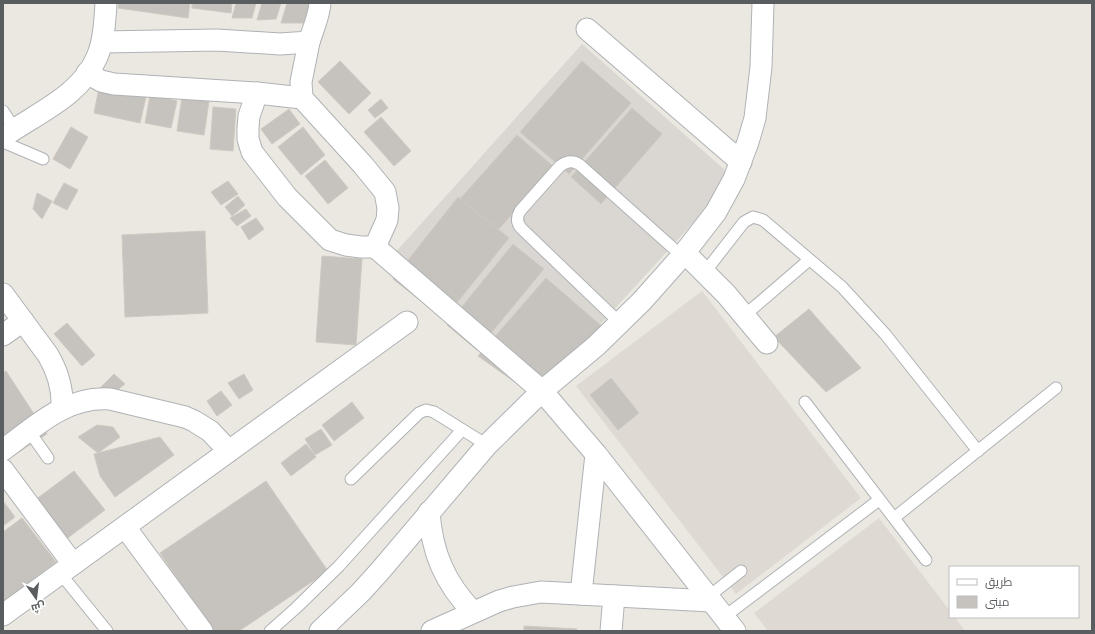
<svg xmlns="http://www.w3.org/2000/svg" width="1095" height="634" viewBox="0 0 1095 634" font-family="Arial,Cairo,sans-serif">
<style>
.industrial{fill:#dad7d3}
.education{fill:#ded9d2}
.building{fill:#c6c3be;stroke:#cfc9c0}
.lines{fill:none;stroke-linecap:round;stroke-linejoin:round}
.service-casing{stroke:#afb2b5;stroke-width:13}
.minor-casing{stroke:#afb2b5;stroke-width:23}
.service{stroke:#fff;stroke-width:11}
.minor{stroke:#fff;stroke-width:21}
</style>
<rect width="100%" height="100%" fill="#ebe8e1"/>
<polygon class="industrial" points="582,44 734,178 547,383 393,255"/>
<g class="education">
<polygon points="702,291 861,498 736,594 576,386"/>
<polygon points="879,518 950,611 950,617 955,617 965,631 768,631 754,613"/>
</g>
<g class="building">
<polygon points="119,3 190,3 188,18 118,8"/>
<polygon points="192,3 232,3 231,13 192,8"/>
<polygon points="236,3 256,3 252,18 232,18"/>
<polygon points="262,3 281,3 276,19 257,20"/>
<polygon points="287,3 311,3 304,23 281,23"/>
<polygon points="340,61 371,93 349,114 318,82"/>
<polygon points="582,61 631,103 569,174 520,132"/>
<polygon points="99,88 146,97 140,123 94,113"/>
<polygon points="150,95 177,101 171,128 145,123"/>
<polygon points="182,97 209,101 204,135 177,131"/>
<polygon points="381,99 388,108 375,118 368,110"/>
<polygon points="213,107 236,109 233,151 210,149"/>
<polygon points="632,108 662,134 601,204 571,177"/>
<polygon points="289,109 300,124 272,144 261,129"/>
<polygon points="381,117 411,151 394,166 364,132"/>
<polygon points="71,127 88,137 70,169 53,159"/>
<polygon points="303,127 325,155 301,175 278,147"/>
<polygon points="517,135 554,167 497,231 460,199"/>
<polygon points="325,160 348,188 328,204 305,176"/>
<polygon points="228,181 238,194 221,205 211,192"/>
<polygon points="64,183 78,190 67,210 53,203"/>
<polygon points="37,193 52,201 42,219 33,209"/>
<polygon points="238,196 245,205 232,216 225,207"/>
<polygon points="458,197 509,238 444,319 393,279"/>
<polygon points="246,209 251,216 237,226 230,218"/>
<polygon points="256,218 264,229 249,240 241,227"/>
<polygon points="205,231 208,313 125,317 122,235"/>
<polygon points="513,244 544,269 477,350 447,325"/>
<polygon points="322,256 362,259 356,345 316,342"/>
<polygon points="546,278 605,329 539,399 478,356"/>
<polygon points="809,309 861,368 826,392 774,337"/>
<polygon points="67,323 95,355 82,366 54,334"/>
<polygon points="6,371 47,434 3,462 3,373"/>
<polygon points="114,374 125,384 111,395 100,388"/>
<polygon points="244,374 253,390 239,399 228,383"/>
<polygon points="611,378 639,413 618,430 590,395"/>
<polygon points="221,391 232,405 217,416 207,401"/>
<polygon points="352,402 364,418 334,441 322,425"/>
<polygon points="97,425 113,427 120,437 98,453 78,437"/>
<polygon points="321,429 332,445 315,455 305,439"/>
<polygon points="160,437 174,455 115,497 100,476 94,454"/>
<polygon points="306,444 316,457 291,476 281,463"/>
<polygon points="74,471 105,510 65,540 35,500"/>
<polygon points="266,481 328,571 239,631 213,631 160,553"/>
<polygon points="3,501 15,517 3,526"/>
<polygon points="22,518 56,562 3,602 3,532"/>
<polygon points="524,626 577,629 577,631 524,631"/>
</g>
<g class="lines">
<defs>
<g id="service">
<polyline points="3,111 15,129"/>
<polyline points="3,142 43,159"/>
<polyline points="705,272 744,222 753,217 763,220 842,287 885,334 978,451"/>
<polyline points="745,315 809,260"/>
<path d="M 620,323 L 522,229 C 517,224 516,218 520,211 L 560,166 C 567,161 573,160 580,165 L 682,256"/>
<polyline points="805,402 926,560"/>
<polyline points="29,431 48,458"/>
<polyline points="351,479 419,413 426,410 434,412 487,445"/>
<polyline points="894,518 1056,388"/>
<polyline points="60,573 107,631"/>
<polyline points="708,597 741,571"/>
<polyline points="724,617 879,500"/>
<polyline points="270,631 296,608 339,566 462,430"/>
</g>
<g id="minor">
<polyline points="587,29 741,162"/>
<path d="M 102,42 L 217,40 L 280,44 L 309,42 C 313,29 319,17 320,3"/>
<polyline points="309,42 301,82 302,98 363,165 385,192 388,208 387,220 375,247 542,391 596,454 735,631"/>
<polyline points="87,73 101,81 114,84 257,93 302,98"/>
<polyline points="257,93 249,116 248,128 248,139 252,152 287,197 330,240 346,245 361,247 375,247"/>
<path d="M 3,137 C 35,114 81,96 97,57 C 104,41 105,20 106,3"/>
<polyline points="685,253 726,294 767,343"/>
<path d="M 3,294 L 48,355 C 58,372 63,388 62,408"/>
<polyline points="3,335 23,321"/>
<path d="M 3,450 C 36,426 66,396 110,399 L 185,417 L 194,421 L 210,431 L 229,451"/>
<polyline points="3,470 73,564"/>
<path d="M 429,512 C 432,553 445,583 473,612"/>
<polyline points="125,527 202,631"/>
<polyline points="581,594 596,454"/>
<polyline points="3,615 407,322"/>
<polyline points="320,631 361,592 380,571 487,445 542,391 596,346 642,301 682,256 716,212 734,179 748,142 755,118 761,67 763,3"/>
<polyline points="432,631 499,601 513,597 541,592 711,601"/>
<polyline points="611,631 614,596"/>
</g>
</defs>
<use href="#service" class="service-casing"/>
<use href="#minor" class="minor-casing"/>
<use href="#service" class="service"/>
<use href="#minor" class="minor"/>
</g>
<rect width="1095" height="634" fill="none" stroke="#5a5d60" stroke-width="8"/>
<rect x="949" y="566" width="130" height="52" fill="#ffffff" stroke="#bdbebf"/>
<rect x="957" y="579" width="20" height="6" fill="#ffffff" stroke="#bdbebf"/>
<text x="985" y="586" font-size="12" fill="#5a5d60">طريق</text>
<rect x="957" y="596" width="20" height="12" fill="#c6c3be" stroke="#bdbebf"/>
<text x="985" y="606" font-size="12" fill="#5a5d60">مبنى</text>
<g transform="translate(36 598) rotate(166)" stroke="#ffffff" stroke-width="3" paint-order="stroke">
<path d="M0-3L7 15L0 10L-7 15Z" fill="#5a5d60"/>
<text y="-6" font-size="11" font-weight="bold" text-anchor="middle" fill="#5a5d60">ش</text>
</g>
</svg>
